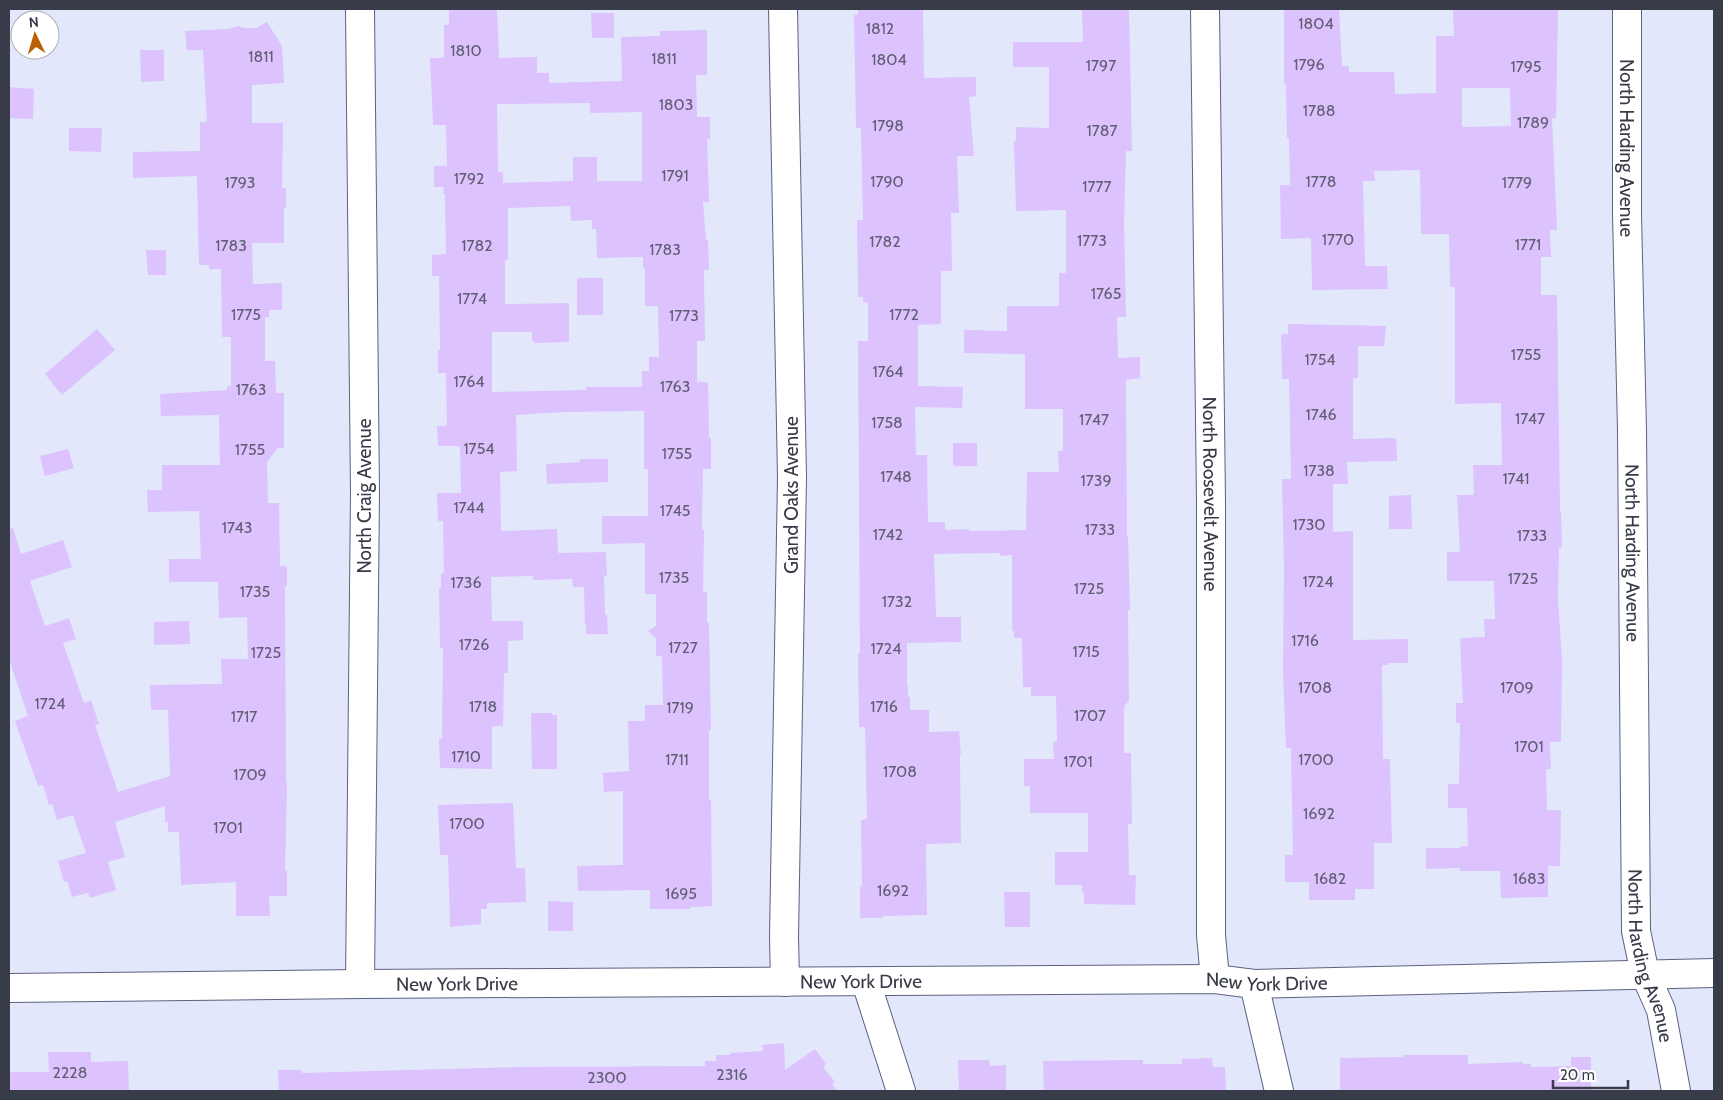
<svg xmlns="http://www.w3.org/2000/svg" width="1723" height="1100" viewBox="0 0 1723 1100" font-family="Cabin,sans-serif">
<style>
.building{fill:#dcc3fd;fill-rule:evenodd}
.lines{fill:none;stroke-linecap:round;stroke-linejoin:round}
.minor-casing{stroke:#5c627f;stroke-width:30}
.minor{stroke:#fff;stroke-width:28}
.labels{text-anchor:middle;stroke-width:5;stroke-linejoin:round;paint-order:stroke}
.number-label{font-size:16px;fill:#615d75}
.street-label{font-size:19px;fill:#383b48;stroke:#fff}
</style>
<rect width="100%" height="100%" fill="#e3e7fc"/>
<g class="building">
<path d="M 449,9 L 497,9 L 499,58 L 537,57 L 537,73 L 549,73 L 549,83 L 622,81 L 621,37 L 660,36 L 660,31 L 707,30 L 707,75 L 696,75 L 697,117 L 710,117 L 710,139 L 707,139 L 709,202 L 703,202 L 706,240 L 708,240 L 709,270 L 704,270 L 705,341 L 697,341 L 697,382 L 708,382 L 709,438 L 711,438 L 711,469 L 703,469 L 702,530 L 704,530 L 703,592 L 707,592 L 707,623 L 709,623 L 711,730 L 709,730 L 709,800 L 711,800 L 712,906 L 690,907 L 690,909 L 650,909 L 650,890 L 578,891 L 577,866 L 623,865 L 623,791 L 604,792 L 603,773 L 629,771 L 628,721 L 645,721 L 645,705 L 663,705 L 662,656 L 656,656 L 656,638 L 648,631 L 656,626 L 656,594 L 645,594 L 645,543 L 602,544 L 602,516 L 648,516 L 648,469 L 644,469 L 644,411 L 564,412 L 516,415 L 517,471 L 500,472 L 501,531 L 557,529 L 558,553 L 606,552 L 607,576 L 604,576 L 605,615 L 607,615 L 608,634 L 586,634 L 586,625 L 585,625 L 584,587 L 573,587 L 572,579 L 533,580 L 533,576 L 491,577 L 492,621 L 523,621 L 523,640 L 508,641 L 508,673 L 504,673 L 503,726 L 492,726 L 492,769 L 440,768 L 439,739 L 442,739 L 443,648 L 440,648 L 439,588 L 441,588 L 441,573 L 444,573 L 443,521 L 438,521 L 437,493 L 461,493 L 460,446 L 438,446 L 437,426 L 447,426 L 446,373 L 438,373 L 438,350 L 440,350 L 439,276 L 432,276 L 432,255 L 446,254 L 445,194 L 443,194 L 444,187 L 434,187 L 434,166 L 447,166 L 446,125 L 433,125 L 430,58 L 444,58 L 444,25 L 449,25 ZM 590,103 L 590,113 L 642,112 L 642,181 L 597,181 L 597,157 L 573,157 L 573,181 L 503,183 L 503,172 L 498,172 L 497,104 ZM 570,206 L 571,221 L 592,220 L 592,229 L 596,229 L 597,258 L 643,257 L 643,268 L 644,267 L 645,271 L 645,306 L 658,306 L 659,357 L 649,357 L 649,371 L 642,371 L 642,387 L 586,387 L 586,390 L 492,392 L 492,332 L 532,332 L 532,341 L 534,341 L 534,343 L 569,342 L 569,303 L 505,304 L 505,260 L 508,260 L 508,208 Z"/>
<polygon points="858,9 923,9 924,78 976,77 976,96 969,97 974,156 957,156 959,213 951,213 952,271 941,271 941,324 918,325 918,386 963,387 962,408 915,407 916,455 927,455 928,522 945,522 945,530 969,529 969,531 1026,530 1027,472 1059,472 1058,451 1063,451 1063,409 1025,409 1025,354 964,353 964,330 1007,331 1007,306 1059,306 1059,273 1066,273 1066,210 1016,211 1014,141 1016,141 1016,127 1049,128 1049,67 1013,67 1013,42 1083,42 1082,9 1129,9 1132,151 1126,151 1124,222 1126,317 1117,317 1118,358 1140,357 1140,378 1126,380 1127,536 1128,536 1130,610 1128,610 1129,701 1124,706 1124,753 1131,753 1132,824 1128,824 1129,875 1136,875 1135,905 1084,904 1084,892 1082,892 1082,885 1055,885 1055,852 1088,852 1088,813 1030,813 1030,786 1024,786 1024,759 1054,759 1053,742 1057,741 1056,696 1031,696 1031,687 1023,687 1022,638 1014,638 1014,631 1012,631 1012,555 1000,556 1000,553 934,554 936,617 961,617 961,642 907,643 907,686 908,686 908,697 910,697 910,710 929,710 929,732 959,731 961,754 960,754 961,843 926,844 927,915 883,916 883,918 860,918 860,887 862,886 861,820 867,819 865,727 859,727 858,653 860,653 858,341 868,341 868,302 863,302 863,297 858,297 857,220 863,220 861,128 856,128 854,15 858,15"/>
<path d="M 1284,9 L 1339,9 L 1342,66 L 1349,66 L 1349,72 L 1394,72 L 1395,94 L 1436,93 L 1436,36 L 1454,36 L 1453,10 L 1558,9 L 1556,118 L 1552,118 L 1557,230 L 1550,230 L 1551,257 L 1541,257 L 1541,295 L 1557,295 L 1560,511 L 1561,511 L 1562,547 L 1559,548 L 1558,599 L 1562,661 L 1561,742 L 1550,742 L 1551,769 L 1546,769 L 1547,810 L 1561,810 L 1560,866 L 1548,866 L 1548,897 L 1501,898 L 1500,871 L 1460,871 L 1460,868 L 1426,869 L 1426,848 L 1460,848 L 1460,846 L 1468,846 L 1467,808 L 1448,808 L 1448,784 L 1459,784 L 1460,723 L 1456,723 L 1456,703 L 1463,703 L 1460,638 L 1485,637 L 1484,619 L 1495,619 L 1494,581 L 1447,581 L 1447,552 L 1460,552 L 1457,495 L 1474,495 L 1473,465 L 1502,465 L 1501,403 L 1455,404 L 1455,287 L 1450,287 L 1449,234 L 1421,234 L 1420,170 L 1374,171 L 1375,181 L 1363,181 L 1365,266 L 1387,266 L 1388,289 L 1312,290 L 1311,238 L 1281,239 L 1280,185 L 1290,185 L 1289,138 L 1287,138 L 1286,84 L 1284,84 ZM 1462,88 L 1510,88 L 1511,126 L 1462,127 Z"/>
<polygon points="591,13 614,13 614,38 592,38"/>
<polygon points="267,22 282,46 284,83 252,85 252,123 283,123 282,188 286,188 286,208 284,208 284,243 252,243 253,284 282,283 282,310 269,310 269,317 265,317 265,361 275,361 276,393 284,393 284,448 278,448 267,462 268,503 279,503 280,566 287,566 287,586 285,586 285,600 286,777 287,786 285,871 287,871 287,896 269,896 270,916 236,916 236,882 181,885 179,832 168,832 168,822 165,822 165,806 115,822 125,857 108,862 116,890 90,898 88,893 72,897 67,881 64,882 58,861 86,853 73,815 57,820 52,804 49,805 43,785 38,786 15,721 28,716 9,659 9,529 13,528 21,554 63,540 72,567 30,581 45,626 69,618 76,639 63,643 84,703 91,700 99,724 95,725 118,792 170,776 168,710 151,710 150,685 222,684 221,659 248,659 247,617 219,618 218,582 169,582 169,559 201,559 199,511 148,512 147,490 162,490 162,465 220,465 219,415 161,416 160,394 227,390 227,386 231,386 231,337 222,337 221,269 209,269 209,265 199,265 197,176 133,178 133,152 200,151 200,122 207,122 203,50 187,50 185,31 228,29 238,26 244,28 256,28"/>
<polygon points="140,50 164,50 164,81 141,82"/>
<polygon points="9,87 34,89 33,119 9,118"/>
<polygon points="69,128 102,128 101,152 69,151"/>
<polygon points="146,250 166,250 166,275 148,275"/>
<rect x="577" y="278" width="26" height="37"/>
<polygon points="1288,324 1386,326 1384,346 1358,346 1358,378 1353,378 1353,439 1396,438 1397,461 1347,462 1348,484 1333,484 1333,532 1353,531 1353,640 1408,639 1408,663 1388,663 1388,665 1382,665 1383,759 1390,759 1392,843 1374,843 1374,889 1355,889 1355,900 1309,900 1309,882 1285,882 1285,855 1293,855 1291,748 1286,748 1283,671 1284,568 1282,479 1291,479 1289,379 1282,379 1281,334 1288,334"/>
<polygon points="97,329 115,350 62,395 45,374"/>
<rect x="953" y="443" width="24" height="23"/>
<polygon points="68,449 74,468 45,476 40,456"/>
<polygon points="580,459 608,459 608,482 547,484 546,464 580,462"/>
<polygon points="1411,495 1412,529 1389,529 1389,496"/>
<polygon points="189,621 190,644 154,645 154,622"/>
<polygon points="531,713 552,713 552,715 557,715 557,769 532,769"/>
<polygon points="513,803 516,868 525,868 526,902 487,903 487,909 481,909 481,924 450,927 448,855 440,855 438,805"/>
<polygon points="1004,892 1030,892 1030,927 1005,927"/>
<polygon points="548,901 573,902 573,931 548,931"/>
<polygon points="784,1043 785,1070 815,1049 826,1064 823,1067 835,1082 832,1084 837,1091 279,1091 278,1070 301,1070 302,1073 523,1067 705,1066 705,1061 716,1061 716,1055 730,1055 730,1053 763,1051 762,1045"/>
<polygon points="48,1052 91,1052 91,1062 128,1061 129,1091 9,1091 9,1072 49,1072"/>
<polygon points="1403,1055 1468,1055 1468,1064 1523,1062 1523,1064 1531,1064 1531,1067 1571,1066 1571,1057 1591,1057 1591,1091 1340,1091 1340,1058 1403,1057"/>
<polygon points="1212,1058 1213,1067 1225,1067 1226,1091 1044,1091 1043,1061 1143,1060 1143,1064 1182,1064 1182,1059"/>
<polygon points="958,1060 989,1060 990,1066 1006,1065 1006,1091 959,1091"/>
</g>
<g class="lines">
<defs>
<g id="minor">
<polyline points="360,9 365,493 360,984"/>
<polyline points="783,9 792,477 784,937 785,982"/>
<path id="s1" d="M 1205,9 L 1211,502 L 1211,935 L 1215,979"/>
<path id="s2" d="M 1627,9 L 1627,214 L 1632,430 L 1636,931 L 1645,974 L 1661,1010 L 1676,1091"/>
<polyline points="866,982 901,1091"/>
<polyline points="1254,984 1279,1091"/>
<path id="s3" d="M 9,988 L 360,984 L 1215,979 L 1254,984 L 1714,973"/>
</g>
</defs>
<use href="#minor" class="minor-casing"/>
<use href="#minor" class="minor"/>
</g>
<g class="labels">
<g class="number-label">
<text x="1316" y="29">1804</text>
<text x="880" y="34">1812</text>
<text x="466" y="56">1810</text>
<text x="261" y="62">1811</text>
<text x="664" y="64">1811</text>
<text x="889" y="65">1804</text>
<text x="1309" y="70">1796</text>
<text x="1101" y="71">1797</text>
<text x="1526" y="72">1795</text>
<text x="676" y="110">1803</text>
<text x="1319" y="116">1788</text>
<text x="1533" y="128">1789</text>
<text x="888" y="131">1798</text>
<text x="1102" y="136">1787</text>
<text x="675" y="181">1791</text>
<text x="469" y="184">1792</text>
<text x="887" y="187">1790</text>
<text x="1321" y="187">1778</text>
<text x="240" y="188">1793</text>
<text x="1517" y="188">1779</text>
<text x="1097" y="192">1777</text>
<text x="1338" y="245">1770</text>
<text x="1092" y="246">1773</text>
<text x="885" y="247">1782</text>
<text x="1528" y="250">1771</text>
<text x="231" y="251">1783</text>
<text x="477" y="251">1782</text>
<text x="665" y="255">1783</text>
<text x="1106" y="299">1765</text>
<text x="472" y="304">1774</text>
<text x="246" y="320">1775</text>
<text x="904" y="320">1772</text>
<text x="684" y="321">1773</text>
<text x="1526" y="360">1755</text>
<text x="1320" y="365">1754</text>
<text x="888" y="377">1764</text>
<text x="469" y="387">1764</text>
<text x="675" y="392">1763</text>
<text x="251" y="395">1763</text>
<text x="1321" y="420">1746</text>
<text x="1530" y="424">1747</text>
<text x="1094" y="425">1747</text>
<text x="887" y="428">1758</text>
<text x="479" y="454">1754</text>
<text x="250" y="455">1755</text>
<text x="677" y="459">1755</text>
<text x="1319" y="476">1738</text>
<text x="896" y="482">1748</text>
<text x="1516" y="484">1741</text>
<text x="1096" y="486">1739</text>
<text x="469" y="513">1744</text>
<text x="675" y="516">1745</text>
<text x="1309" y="530">1730</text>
<text x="237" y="533">1743</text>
<text x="1100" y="535">1733</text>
<text x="888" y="540">1742</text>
<text x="1532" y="541">1733</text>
<text x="674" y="583">1735</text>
<text x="1523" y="584">1725</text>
<text x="1318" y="587">1724</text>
<text x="466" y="588">1736</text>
<text x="1089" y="594">1725</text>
<text x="255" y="597">1735</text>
<text x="897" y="607">1732</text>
<text x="1305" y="646">1716</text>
<text x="474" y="650">1726</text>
<text x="683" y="653">1727</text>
<text x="886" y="654">1724</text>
<text x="1086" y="657">1715</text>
<text x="266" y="658">1725</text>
<text x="1315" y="693">1708</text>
<text x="1517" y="693">1709</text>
<text x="50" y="709">1724</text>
<text x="483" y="712">1718</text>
<text x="884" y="712">1716</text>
<text x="680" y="713">1719</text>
<text x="1090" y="721">1707</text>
<text x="244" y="722">1717</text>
<text x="1529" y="752">1701</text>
<text x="466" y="762">1710</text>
<text x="677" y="765">1711</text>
<text x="1316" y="765">1700</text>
<text x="1078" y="767">1701</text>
<text x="900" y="777">1708</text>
<text x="250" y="780">1709</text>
<text x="1319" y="819">1692</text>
<text x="467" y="829">1700</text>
<text x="228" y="833">1701</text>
<text x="1330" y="884">1682</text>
<text x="1529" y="884">1683</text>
<text x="893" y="896">1692</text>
<text x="681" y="899">1695</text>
<text x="70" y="1078">2228</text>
<text x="732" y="1080">2316</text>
<text x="607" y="1083">2300</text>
</g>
<g class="street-label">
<text dy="7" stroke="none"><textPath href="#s2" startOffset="139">North Harding Avenue</textPath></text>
<text dy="7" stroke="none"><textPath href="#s1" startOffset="485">North Roosevelt Avenue</textPath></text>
<text transform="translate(791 495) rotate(-90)" y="7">Grand Oaks Avenue</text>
<text transform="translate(364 496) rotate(-90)" y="7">North Craig Avenue</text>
<text dy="7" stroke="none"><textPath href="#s2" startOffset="544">North Harding Avenue</textPath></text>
<text dy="7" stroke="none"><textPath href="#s2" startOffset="949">North Harding Avenue</textPath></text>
<text dy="7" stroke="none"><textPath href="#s3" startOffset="1258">New York Drive</textPath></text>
<text dy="7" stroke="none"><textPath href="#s3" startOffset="852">New York Drive</textPath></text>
<text dy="7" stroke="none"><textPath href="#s3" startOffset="448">New York Drive</textPath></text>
</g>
</g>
<rect width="1723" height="1100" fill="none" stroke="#383b48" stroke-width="20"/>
<g transform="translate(35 35) rotate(355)"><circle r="24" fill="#ffffff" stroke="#afb1b6"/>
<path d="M0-4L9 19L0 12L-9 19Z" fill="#bb6004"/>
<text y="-8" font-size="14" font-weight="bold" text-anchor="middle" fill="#383b48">N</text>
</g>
<path d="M1553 1080v8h75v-8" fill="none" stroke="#383b48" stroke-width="2.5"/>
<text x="1560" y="1080" font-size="15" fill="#383b48" stroke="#ffffff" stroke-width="4" paint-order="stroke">20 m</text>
</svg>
